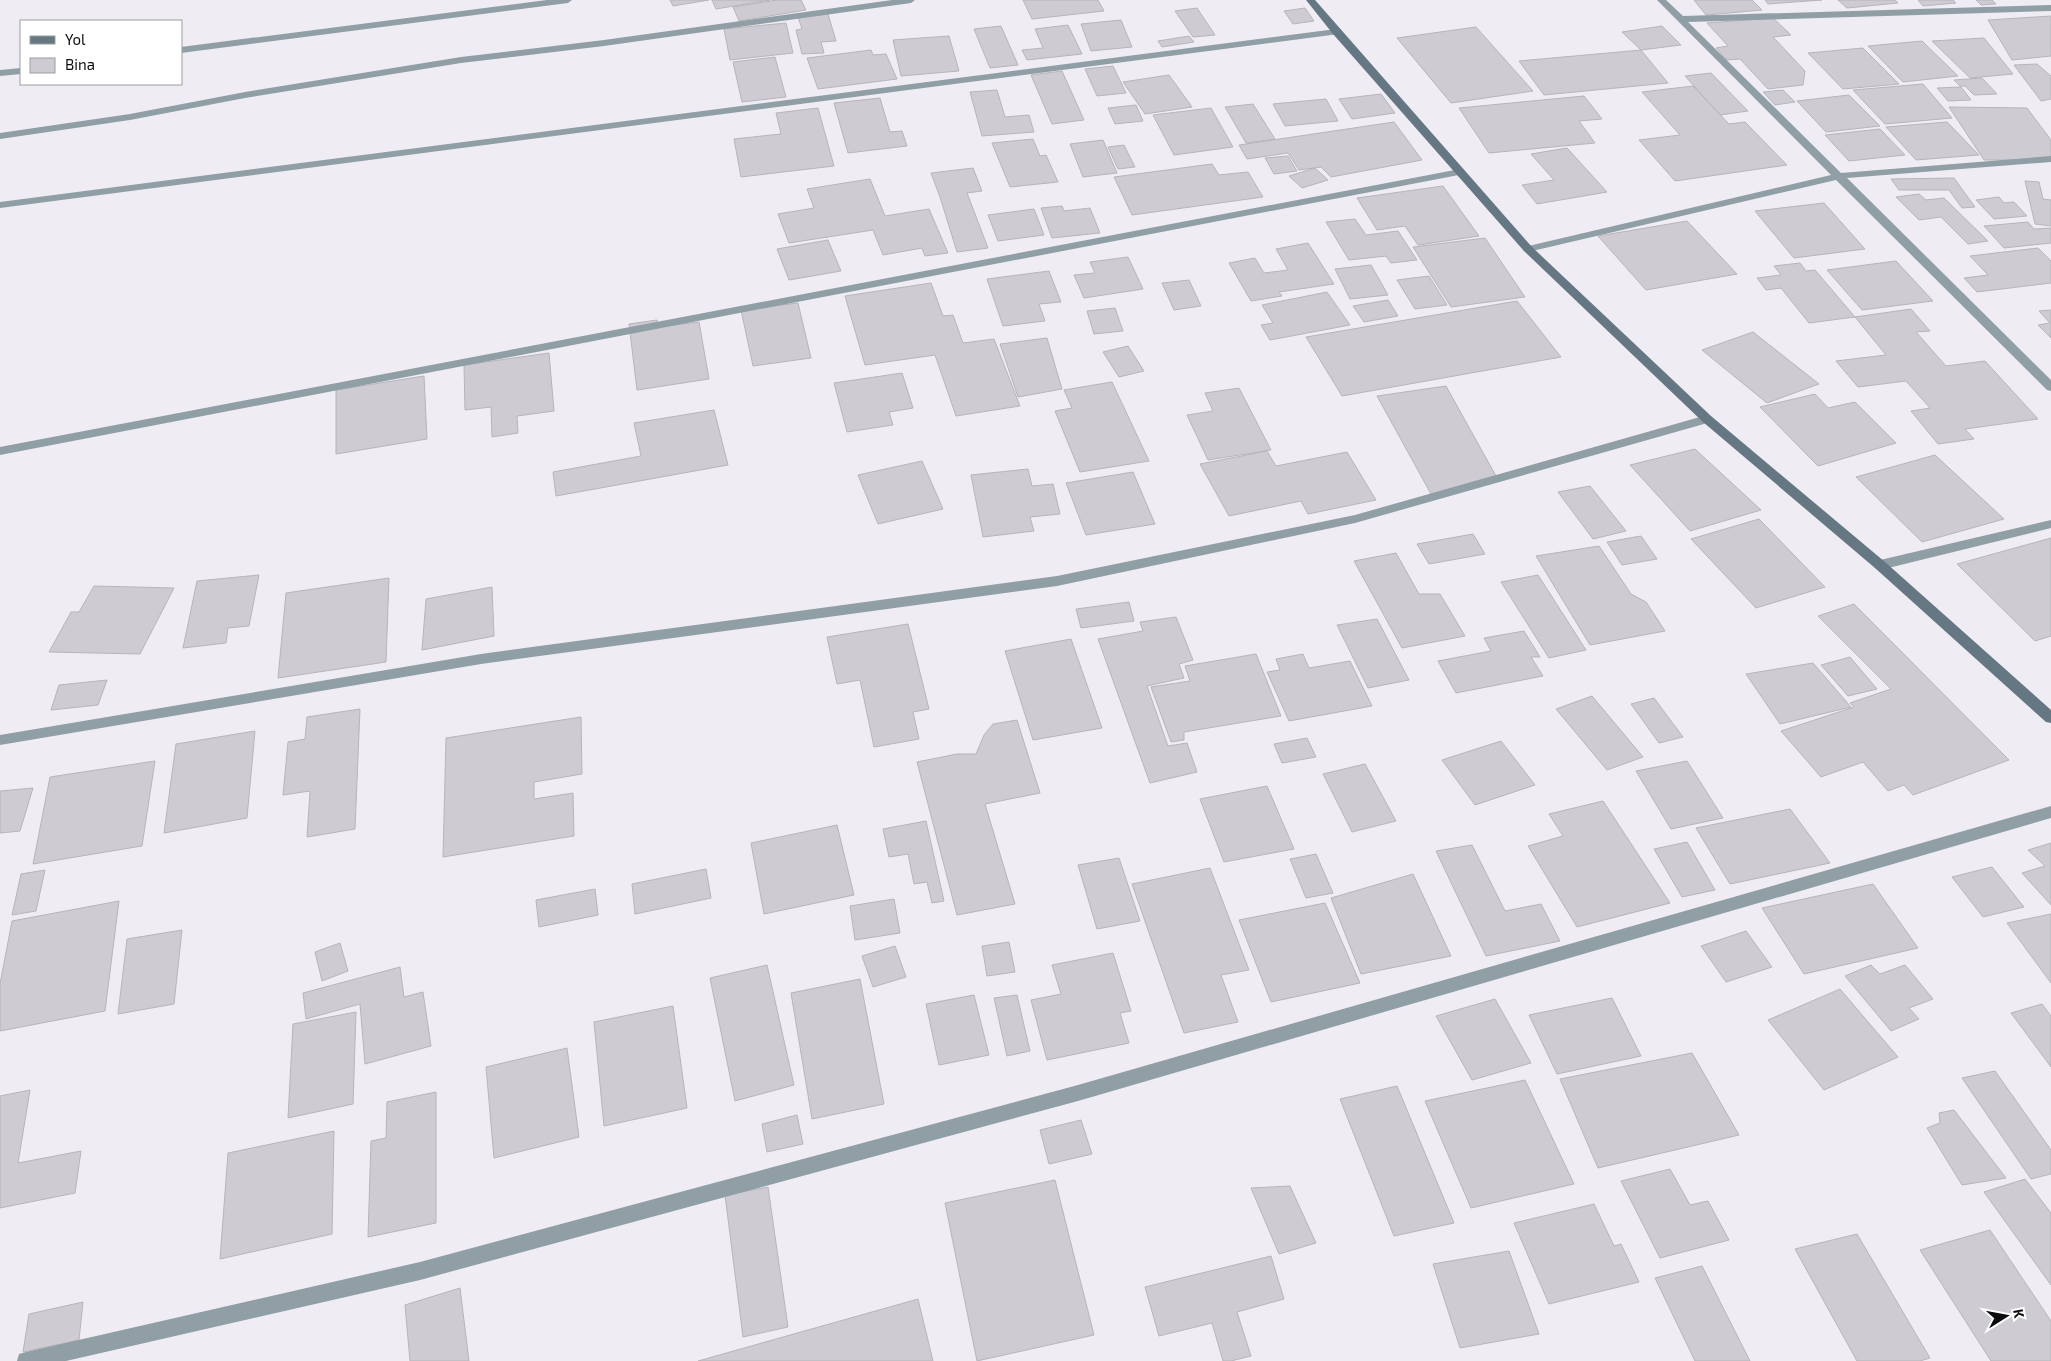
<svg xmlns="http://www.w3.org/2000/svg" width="2051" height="1361" viewBox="0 0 2051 1361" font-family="'Exo 2',sans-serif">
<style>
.building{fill:#cecbd3;stroke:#b7b4bb}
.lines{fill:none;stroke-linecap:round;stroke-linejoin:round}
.service{fill:#909ea6;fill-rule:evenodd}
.minor{fill:#909ea6;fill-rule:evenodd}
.secondary{fill:#647783;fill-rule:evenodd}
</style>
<rect width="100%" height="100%" fill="#f0ecf4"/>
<g class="building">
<polygon points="670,0 709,0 673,6"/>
<polygon points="712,0 770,0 716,9"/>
<polygon points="777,0 801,0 806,10 739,21 733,7"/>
<polygon points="1023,0 1098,0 1104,11 1032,19"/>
<polygon points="1694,0 1752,0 1762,10 1706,15"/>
<polygon points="1765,0 1822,0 1768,4"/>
<polygon points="1838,0 1895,0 1898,3 1847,8"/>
<polygon points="1918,0 1953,0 1956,3 1923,6"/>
<polygon points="1976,0 1992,0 1996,4 1981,5"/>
<polygon points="1197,8 1215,35 1193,37 1175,11"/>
<polygon points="1305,8 1314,21 1293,24 1284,11"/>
<polygon points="828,14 836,41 821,42 824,53 802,54 796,30 802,29 798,17"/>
<polygon points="2051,16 2051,56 2012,60 1988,20"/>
<polygon points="1773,18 1791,35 1773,37 1805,71 1803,85 1768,89 1740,59 1727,60 1716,48 1728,46 1707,23"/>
<polygon points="1121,20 1132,47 1091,51 1081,24"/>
<polygon points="786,23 793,53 730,60 724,29"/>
<polygon points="1068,25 1082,54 1027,60 1022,50 1043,48 1035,29"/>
<polygon points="1001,26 1018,65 990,68 974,29"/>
<polygon points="1662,26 1681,45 1641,50 1622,32"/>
<polygon points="1476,27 1533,91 1451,103 1397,38"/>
<polygon points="949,36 959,71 901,76 893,40"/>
<polygon points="1189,36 1194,42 1162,47 1158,41"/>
<polygon points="1984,38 2013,74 1970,78 1932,41"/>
<polygon points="1922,41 1958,76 1903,82 1868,46"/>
<polygon points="1863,48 1899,84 1843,89 1808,53"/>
<polygon points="871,50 873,55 886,54 897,79 818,89 807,58"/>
<polygon points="1641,50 1668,83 1544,95 1519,61"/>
<polygon points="775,57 786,97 742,102 733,62"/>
<polygon points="2037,64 2051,76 2051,99 2041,101 2014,65"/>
<polygon points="1113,66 1126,93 1097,96 1085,69"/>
<polygon points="1062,71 1084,120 1052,124 1031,75"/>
<polygon points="1711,73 1748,111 1720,115 1685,76"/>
<polygon points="1169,75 1192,107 1145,114 1123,82"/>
<polygon points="1982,78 1997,94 1974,95 1965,86 1960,86 1954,80"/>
<polygon points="1923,84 1952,118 1885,124 1853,90"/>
<polygon points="1693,86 1729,124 1745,122 1787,165 1675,181 1639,140 1680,135 1642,92"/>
<polygon points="1961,87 1971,100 1948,101 1937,88"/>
<polygon points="997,90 1005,117 1029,115 1034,132 982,136 970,92"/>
<polygon points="1783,90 1795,102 1775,105 1763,92"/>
<polygon points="1381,94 1395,113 1352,119 1339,99"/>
<polygon points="1849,95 1880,126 1826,132 1797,101"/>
<polygon points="1584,96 1602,119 1579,121 1595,143 1489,153 1459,108"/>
<polygon points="880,98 890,132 902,131 907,146 848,153 834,103"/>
<polygon points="1326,99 1338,121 1285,126 1273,104"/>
<polygon points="1253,104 1275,139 1246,143 1225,107"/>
<polygon points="1136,105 1143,121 1115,124 1108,108"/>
<polygon points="1949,107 2027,108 2051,140 2051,160 1984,160"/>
<polygon points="818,108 834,166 741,177 734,139 781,134 776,113"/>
<polygon points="1211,108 1233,147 1174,155 1153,115"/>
<polygon points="1394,122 1422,160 1331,177 1321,167 1299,170 1288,153 1247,159 1239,145"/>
<polygon points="1947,122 1979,155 1916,160 1886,127"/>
<polygon points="1880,129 1905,155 1849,161 1825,135"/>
<polygon points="1033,139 1040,156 1046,155 1058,182 1010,187 992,143"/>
<polygon points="1103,140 1117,173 1083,177 1070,144"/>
<polygon points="1124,145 1135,167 1118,169 1108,147"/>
<polygon points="1567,148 1607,192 1537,204 1522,185 1554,180 1531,154"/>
<polygon points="1288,156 1297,171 1274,174 1265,158"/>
<polygon points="1212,164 1219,175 1248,172 1263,197 1132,215 1114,177"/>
<polygon points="973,168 982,191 967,193 988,248 957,252 940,197 931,173"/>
<polygon points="1315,168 1328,180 1302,188 1289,176"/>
<polygon points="1954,178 1975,207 1962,208 1949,190 1899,190 1891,179"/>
<polygon points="870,179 885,216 929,209 948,253 925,256 922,248 883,255 873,230 789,243 778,214 814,208 807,189"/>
<polygon points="2025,181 2039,182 2043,199 2051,200 2051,226 2035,224"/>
<polygon points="1443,186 1479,236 1418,245 1405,226 1377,230 1357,198"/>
<polygon points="1919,194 1926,200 1944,198 1988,241 1968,244 1941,217 1919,220 1896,197"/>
<polygon points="1999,197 2004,203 2014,202 2027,216 1994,219 1976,200"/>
<polygon points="1824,203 1865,249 1794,258 1755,211"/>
<polygon points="1062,206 1064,211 1090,208 1100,233 1052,238 1041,208"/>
<polygon points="1034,209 1044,235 998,241 988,215"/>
<polygon points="1355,219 1366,235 1398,231 1417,260 1391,263 1386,256 1349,260 1326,222"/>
<polygon points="1687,221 1737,274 1646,290 1598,236"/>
<polygon points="2028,222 2034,229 2051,228 2051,243 2004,248 1984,226"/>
<polygon points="1485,238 1525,297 1451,307 1413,247"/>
<polygon points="828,240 841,271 789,280 777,249"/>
<polygon points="1308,243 1334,284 1279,292 1282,296 1251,301 1229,263 1255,258 1264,273 1288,270 1276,249"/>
<polygon points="2038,248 2051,261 2051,283 1977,292 1964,278 1988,275 1970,256"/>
<polygon points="1128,257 1143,289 1084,298 1074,275 1095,273 1090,262"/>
<polygon points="1896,261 1933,301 1862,310 1827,270"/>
<polygon points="1800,263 1806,271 1815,270 1855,317 1809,323 1781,288 1766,290 1757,278 1781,275 1774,266"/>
<polygon points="1371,265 1388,295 1350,299 1335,269"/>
<polygon points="1049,271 1061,302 1039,304 1045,321 1003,326 987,279"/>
<polygon points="1429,276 1447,305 1415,309 1397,280"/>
<polygon points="1189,280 1201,306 1174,310 1162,283"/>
<polygon points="931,283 943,316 953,315 963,343 994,339 1020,406 956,416 935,355 865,365 845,296"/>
<polygon points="1327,292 1350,325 1270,340 1261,325 1273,323 1262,305"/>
<polygon points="1388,300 1398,316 1364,322 1353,306"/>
<polygon points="1517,301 1561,357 1342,396 1306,337"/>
<polygon points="798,303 811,358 753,366 741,310"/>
<polygon points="1115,308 1123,331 1094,334 1087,311"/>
<polygon points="1911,309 1930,331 1916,332 1946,366 1985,361 2038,419 1965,429 1974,439 1938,444 1911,411 1930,408 1906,381 1858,387 1836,361 1886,355 1855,317"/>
<polygon points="2051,310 2051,338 2038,325 2050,323 2039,311"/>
<polygon points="657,320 658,327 699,322 709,379 637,390 629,324"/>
<polygon points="1753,332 1819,384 1767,403 1702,350"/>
<polygon points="1047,338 1062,389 1018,397 1000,344"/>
<polygon points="1128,346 1144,371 1119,377 1103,352"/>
<polygon points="549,353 554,411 517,416 518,433 492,437 491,407 465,410 464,365"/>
<polygon points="902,373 913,408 889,412 893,425 847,432 834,383"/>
<polygon points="424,376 427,439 336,454 336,390"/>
<polygon points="1112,382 1149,461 1080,472 1055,411 1072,408 1064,390"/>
<polygon points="1446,386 1496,476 1431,494 1377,396"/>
<polygon points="1239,388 1271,450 1208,460 1187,415 1213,411 1205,393"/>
<polygon points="1815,394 1828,408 1855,402 1896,443 1818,466 1760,407"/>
<polygon points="714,410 728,465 556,496 553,472 641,456 634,423"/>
<polygon points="1695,449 1761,510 1690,531 1630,465"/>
<polygon points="1267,451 1276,466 1347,452 1376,500 1308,514 1301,501 1229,516 1200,464"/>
<polygon points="1935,455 2004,519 1922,542 1856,477"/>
<polygon points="922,461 943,509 878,524 858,475"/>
<polygon points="1028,469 1032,486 1053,484 1060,514 1030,517 1034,531 983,537 971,475"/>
<polygon points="1133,472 1155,524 1086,535 1066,483"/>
<polygon points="1590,486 1626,531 1593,539 1558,492"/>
<polygon points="1759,519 1825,587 1756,608 1691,539"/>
<polygon points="1473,534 1485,554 1429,564 1417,544"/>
<polygon points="1641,536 1657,559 1622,565 1607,542"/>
<polygon points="2051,538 2051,636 2035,641 1957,564"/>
<polygon points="1599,546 1631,594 1646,602 1665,631 1590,645 1536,556"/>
<polygon points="1396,553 1419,594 1440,594 1465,636 1402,648 1354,561"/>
<polygon points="259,575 249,626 228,628 226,643 183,648 197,581"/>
<polygon points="1538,575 1586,650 1549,658 1501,582"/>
<polygon points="389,578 386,662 278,678 286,593"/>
<polygon points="94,586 174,588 140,654 49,652 71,612 79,612"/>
<polygon points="492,587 494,636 422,650 426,599"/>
<polygon points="1129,602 1134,621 1081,628 1076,609"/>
<polygon points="1854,604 2009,760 1913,795 1904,785 1888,791 1863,762 1821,777 1781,731 1854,707 1850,703 1891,689 1818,616"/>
<polygon points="1176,617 1193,660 1179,664 1184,678 1147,686 1168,746 1187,743 1197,772 1150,783 1098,639 1143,631 1140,622"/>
<polygon points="1377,619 1409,680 1368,688 1337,625"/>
<polygon points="908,624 929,709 913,712 919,739 874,747 860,680 837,684 827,637"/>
<polygon points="1524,631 1540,657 1531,657 1543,676 1456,693 1438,661 1491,651 1484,638"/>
<polygon points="1071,639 1102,728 1033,740 1005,651"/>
<polygon points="1256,654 1281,716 1184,732 1184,740 1171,742 1151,687 1190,681 1185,666"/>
<polygon points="1303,654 1309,668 1350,661 1372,706 1289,721 1267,672 1280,670 1276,659"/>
<polygon points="1850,657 1877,689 1848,696 1821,665"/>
<polygon points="1813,663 1851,707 1780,724 1746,674"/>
<polygon points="107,680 98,705 51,710 59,685"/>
<polygon points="1592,696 1643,757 1607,770 1556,709"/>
<polygon points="1654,698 1683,737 1659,743 1631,704"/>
<polygon points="360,709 355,829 307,837 310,791 283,795 288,742 305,739 307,717"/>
<polygon points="581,717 582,774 534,782 534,799 573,793 574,836 443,857 446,738"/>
<polygon points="1017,720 1040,793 985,804 1015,904 957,915 917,762 957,754 976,754 984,735 993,724"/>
<polygon points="255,731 247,818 164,833 176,744"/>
<polygon points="1307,738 1316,757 1282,763 1274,744"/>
<polygon points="1501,741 1535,785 1475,805 1442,760"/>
<polygon points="155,761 142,846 33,864 50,777"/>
<polygon points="1687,761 1723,818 1671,829 1636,771"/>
<polygon points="1365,764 1396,821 1352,832 1323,774"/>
<polygon points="1267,786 1294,849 1224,862 1200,799"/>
<polygon points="33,788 20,831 0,833 0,791"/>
<polygon points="1603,801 1670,903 1577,927 1528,846 1563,836 1549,814"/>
<polygon points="1790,809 1830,863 1730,884 1696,828"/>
<polygon points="926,821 944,901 932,903 927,882 914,884 908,854 889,857 883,829"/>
<polygon points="837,825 854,895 764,914 751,843"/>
<polygon points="1687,842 1715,890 1682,897 1654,849"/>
<polygon points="2051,843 2051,905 2022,873 2045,866 2028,850"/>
<polygon points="1472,845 1505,911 1541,904 1560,941 1486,956 1436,851"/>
<polygon points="1316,854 1333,893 1306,898 1290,859"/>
<polygon points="1119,858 1140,921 1097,929 1078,865"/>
<polygon points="1992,867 2024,907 1983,917 1952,877"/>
<polygon points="1210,868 1249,970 1221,975 1238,1022 1184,1033 1132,884"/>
<polygon points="706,869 711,898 635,914 632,884"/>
<polygon points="45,870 36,911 12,915 21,874"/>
<polygon points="1413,874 1451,956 1361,974 1331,898"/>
<polygon points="1873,884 1918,948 1804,974 1762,908"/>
<polygon points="595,889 598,915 539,927 536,900"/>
<polygon points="894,899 900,933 855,940 850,906"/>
<polygon points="119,901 105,1011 0,1031 0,984 12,921"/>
<polygon points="1325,903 1360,983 1271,1002 1239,920"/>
<polygon points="2051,914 2051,983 2007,923"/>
<polygon points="182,930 174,1004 118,1014 127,939"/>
<polygon points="1746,931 1772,967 1726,982 1701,946"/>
<polygon points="1009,942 1015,972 987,976 982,946"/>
<polygon points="340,943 348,971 322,981 315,952"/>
<polygon points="895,946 906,977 873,987 862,956"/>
<polygon points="1113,953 1131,1011 1120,1013 1129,1043 1047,1060 1031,1000 1061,994 1052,965"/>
<polygon points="767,965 794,1085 735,1101 710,978"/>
<polygon points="1871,965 1880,974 1905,965 1933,999 1909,1008 1919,1019 1891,1031 1845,976"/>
<polygon points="400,967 404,997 423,992 431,1046 365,1064 360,1004 306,1019 303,993"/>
<polygon points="860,979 884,1104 812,1119 791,993"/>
<polygon points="1840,989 1898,1057 1824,1090 1768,1020"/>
<polygon points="974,995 989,1055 939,1065 926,1004"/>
<polygon points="1017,995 1030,1051 1007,1056 994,998"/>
<polygon points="1612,998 1641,1056 1557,1074 1529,1015"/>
<polygon points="1495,999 1531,1063 1472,1080 1436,1016"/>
<polygon points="2042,1004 2051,1016 2051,1067 2011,1013"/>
<polygon points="673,1006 687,1108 604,1126 594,1022"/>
<polygon points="356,1012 353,1104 288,1118 293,1024"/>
<polygon points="567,1048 579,1137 494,1158 486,1067"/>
<polygon points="1692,1053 1739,1135 1598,1168 1560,1079"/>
<polygon points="1995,1071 2051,1150 2051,1174 2031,1179 1962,1078"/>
<polygon points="1525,1080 1574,1184 1471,1208 1425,1101"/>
<polygon points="1397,1086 1454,1223 1394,1236 1340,1099"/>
<polygon points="30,1090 18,1163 81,1151 75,1193 0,1208 0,1096"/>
<polygon points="436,1092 436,1223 368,1237 371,1141 386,1138 387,1102"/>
<polygon points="1954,1110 2006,1178 1962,1185 1927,1128 1940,1123 1939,1113"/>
<polygon points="797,1115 803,1144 767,1152 762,1124"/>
<polygon points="1081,1120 1092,1154 1049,1164 1040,1130"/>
<polygon points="334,1131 332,1234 220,1259 228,1153"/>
<polygon points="1670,1169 1690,1205 1708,1201 1729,1240 1660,1258 1621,1181"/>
<polygon points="2025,1179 2051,1213 2051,1285 1984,1192"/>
<polygon points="1055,1180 1094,1335 977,1361 945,1203"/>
<polygon points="1290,1186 1316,1243 1279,1254 1251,1188"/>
<polygon points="768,1187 788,1327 743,1337 725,1195"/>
<polygon points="1594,1204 1614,1246 1621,1244 1639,1282 1549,1304 1514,1223"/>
<polygon points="1990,1230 2051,1321 2051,1361 1991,1361 1920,1250"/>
<polygon points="1857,1234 1930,1358 1920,1361 1857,1361 1795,1249"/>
<polygon points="1509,1251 1539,1334 1460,1348 1433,1264"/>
<polygon points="1271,1256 1284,1299 1237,1312 1251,1356 1231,1361 1223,1361 1212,1323 1159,1336 1145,1287"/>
<polygon points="1702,1266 1750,1361 1695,1361 1655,1278"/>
<polygon points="460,1288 469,1361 410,1361 405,1305"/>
<polygon points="918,1299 933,1361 698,1361"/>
<polygon points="83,1302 79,1340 23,1352 29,1314"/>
</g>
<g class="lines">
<polygon class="service" points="2051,806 2051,818 1078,1101 420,1280 66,1361 17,1361 19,1354 26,1352 420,1262 1078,1085"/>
<g class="minor">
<polygon points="547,0 572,0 568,3 181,53 181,47"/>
<polygon points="892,0 915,0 911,3 604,46 461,63 245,98 130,120 0,139 0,133 130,114 245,92 461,57 604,40"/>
<polygon points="1657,0 1666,0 1683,16 2051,5 2051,11 1688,22 1841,173 2051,156 2051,162 1847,178 2051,380 2051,391 2047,390 1836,180 1528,252 1524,251 1523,249 1524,247 1831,175"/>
<polygon points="1336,29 1341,32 1339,34 0,208 0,202"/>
<polygon points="21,68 21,74 0,76 0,70"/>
<polygon points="1460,169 1464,170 1464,174 0,455 0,447"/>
<polygon points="1707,415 1713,419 1711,422 1355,523 1057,586 481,664 0,745 0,735 481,654 1057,576 1355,515"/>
<polygon points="2051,520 2051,528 1880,570 1875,568 1874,565 1875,562 1880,560"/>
</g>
<polygon class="secondary" points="1306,0 1315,0 1532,247 1711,416 1885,562 2051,710 2051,723 2046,722 1875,568 1703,422 1524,251 1333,34"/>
</g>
<rect x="20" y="20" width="162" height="65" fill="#ffffff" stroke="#9e9d9f"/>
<rect x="30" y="36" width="25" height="8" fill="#647783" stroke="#9e9d9f"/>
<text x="65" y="45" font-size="15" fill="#0c0b0e">Yol</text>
<rect x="30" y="58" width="25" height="15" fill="#cecbd3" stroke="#9e9d9f"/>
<text x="65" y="70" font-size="15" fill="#0c0b0e">Bina</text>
<g transform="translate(2006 1316) rotate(79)" stroke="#ffffff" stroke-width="4" paint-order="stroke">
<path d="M0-4L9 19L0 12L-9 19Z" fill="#0c0b0e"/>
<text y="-8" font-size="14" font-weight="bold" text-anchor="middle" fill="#0c0b0e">K</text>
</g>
</svg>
